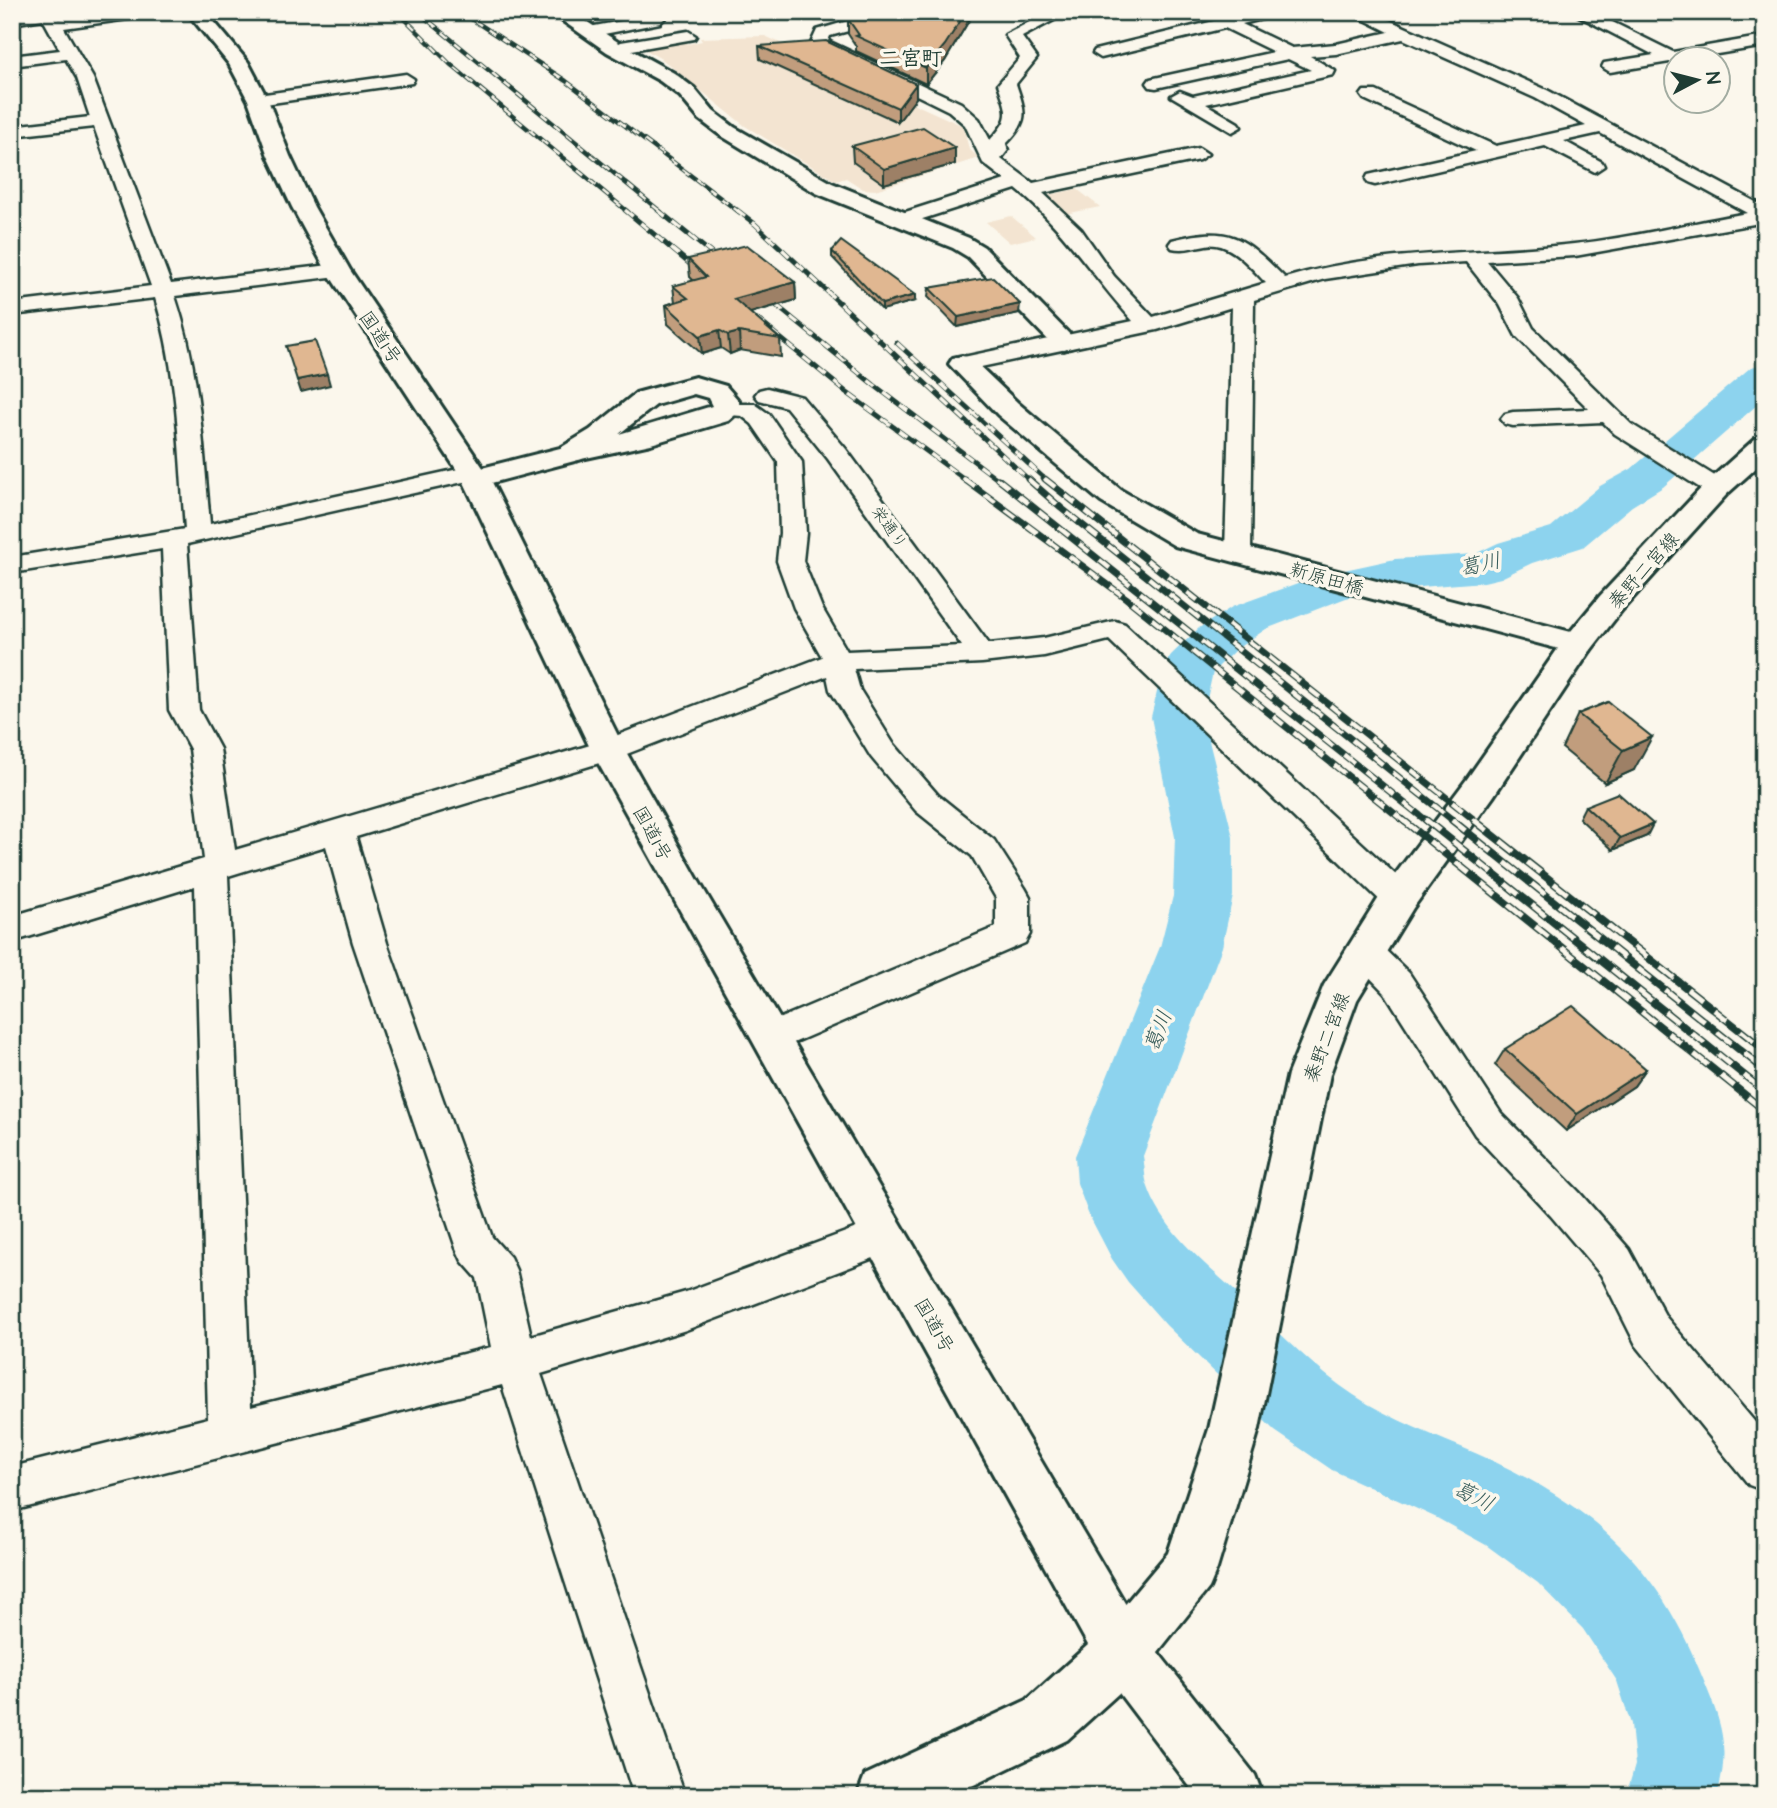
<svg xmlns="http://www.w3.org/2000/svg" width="1777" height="1808" viewBox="0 0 1777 1808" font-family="'Architects Daughter','Klee One',sans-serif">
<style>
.built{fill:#f3e4d1}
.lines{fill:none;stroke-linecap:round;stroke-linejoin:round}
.river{fill:#8dd3ee;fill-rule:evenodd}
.minor-casing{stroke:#1f3d34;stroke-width:5}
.tertiary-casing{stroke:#1f3d34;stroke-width:6}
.secondary-casing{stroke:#1f3d34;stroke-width:6}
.primary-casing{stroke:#1f3d34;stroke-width:6}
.trunk-casing{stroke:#1f3d34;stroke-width:6}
.minor{fill:#fbf7ec;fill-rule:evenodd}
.tertiary{fill:#fbf7ec;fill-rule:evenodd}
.secondary{fill:#fbf7ec;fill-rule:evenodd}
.primary{fill:#fbf7ec;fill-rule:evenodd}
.trunk{fill:#fbf7ec;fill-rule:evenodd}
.rail-far3-casing{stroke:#1f3d34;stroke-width:4.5}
.rail-far2-casing{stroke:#1f3d34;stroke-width:5}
.rail-far1-casing{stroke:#1f3d34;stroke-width:7}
.rail-casing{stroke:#1f3d34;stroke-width:8}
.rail-far3{stroke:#fbf7ec;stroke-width:2.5;stroke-dasharray:8;stroke-linecap:butt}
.rail-far2{stroke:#fbf7ec;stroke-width:3.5;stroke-dasharray:10;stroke-linecap:butt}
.rail-far1{stroke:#fbf7ec;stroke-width:4.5;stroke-dasharray:13;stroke-linecap:butt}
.rail{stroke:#fbf7ec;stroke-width:5;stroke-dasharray:17;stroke-linecap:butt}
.wall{fill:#c19d7d;stroke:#1f3d34;stroke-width:2}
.shaded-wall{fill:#9d8066;stroke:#1f3d34;stroke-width:2}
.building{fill:#e0b791;stroke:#1f3d34;stroke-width:2}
.labels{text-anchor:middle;stroke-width:7;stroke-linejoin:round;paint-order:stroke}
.far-street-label{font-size:16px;fill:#1f3d34;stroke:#fbf7ec}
.street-label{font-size:19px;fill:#1f3d34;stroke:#fbf7ec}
.far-district-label{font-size:21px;font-weight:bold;fill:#1f3d34;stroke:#fbf7ec}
.water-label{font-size:21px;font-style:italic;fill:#355b59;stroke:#fbf7ec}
</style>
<rect width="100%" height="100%" fill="#fbf7ec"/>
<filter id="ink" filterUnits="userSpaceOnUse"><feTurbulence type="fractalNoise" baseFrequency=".0143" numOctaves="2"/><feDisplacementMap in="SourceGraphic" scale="14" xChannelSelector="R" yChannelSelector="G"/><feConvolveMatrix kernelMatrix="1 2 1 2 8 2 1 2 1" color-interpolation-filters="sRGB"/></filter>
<g filter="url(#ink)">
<g class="built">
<polygon points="765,36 963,126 969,149 979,158 875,190 863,189 846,178 836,181 745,126 663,60 641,47 683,39 688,44 702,41 700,38"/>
<polygon points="1077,189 1100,207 1065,214 1043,196"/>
<polygon points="1011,216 1036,237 1010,243 986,222"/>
</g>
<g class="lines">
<path class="river" d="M 1765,364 L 1765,398 L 1663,487 L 1632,506 L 1583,547 L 1532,563 L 1501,578 L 1484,582 L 1395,589 L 1346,598 L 1266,629 L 1235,650 L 1213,672 L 1203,717 L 1233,837 L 1233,896 L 1222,947 L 1143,1156 C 1145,1166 1144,1177 1148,1187 C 1162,1229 1204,1263 1236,1292 C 1278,1330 1318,1375 1368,1404 C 1408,1427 1452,1442 1493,1461 C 1595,1509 1656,1565 1699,1669 C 1719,1718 1732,1742 1717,1796 L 1626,1796 L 1635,1765 L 1631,1724 L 1617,1681 L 1583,1629 L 1538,1583 L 1486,1545 L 1437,1518 L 1332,1470 L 1275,1431 L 1166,1325 L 1128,1282 L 1112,1259 L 1088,1213 L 1077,1183 L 1075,1156 L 1160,947 L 1173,896 L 1175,837 L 1151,717 L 1163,667 L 1171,655 L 1199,628 L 1232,607 L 1317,576 L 1395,559 L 1475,554 L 1498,543 L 1551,527 L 1600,486 L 1631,469 L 1751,367 Z"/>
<defs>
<g id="minor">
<path d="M 27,12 L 55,12 L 59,19 L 109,12 L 151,12 L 143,17 L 64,28 L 93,78 L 171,284 L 338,264 L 345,266 L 348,270 L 345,274 L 338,276 L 175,296 C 200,370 203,447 210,524 L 472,466 L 481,468 L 484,473 L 481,478 L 472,480 L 187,544 L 199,710 L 220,749 L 235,850 L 597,743 L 822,657 L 794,608 L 777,561 L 780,533 L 778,462 L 752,424 L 742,416 L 718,414 L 714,409 L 718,404 L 755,404 L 769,414 L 802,462 L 806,533 L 803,561 L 822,608 L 847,651 L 962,646 L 828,459 L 786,407 L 759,400 L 755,395 L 759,390 L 767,388 L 802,397 L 846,449 L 989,644 L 1044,638 L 1115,621 L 1125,624 L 1411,889 L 1416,898 L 1411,907 L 1399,910 L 1387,907 L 1109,640 L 1044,656 L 982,663 L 854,669 L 860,690 L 893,743 L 938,795 L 994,840 L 1025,888 L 1030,897 L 1030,934 L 1025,943 L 770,1053 L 757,1048 L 752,1038 L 757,1028 L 996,927 L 996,898 L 972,856 L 916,811 L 871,757 L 830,690 L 827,676 L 619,757 L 356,837 L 387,943 L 492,1237 L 510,1257 L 516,1270 L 531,1336 L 686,1292 L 883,1218 L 897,1223 L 903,1236 L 897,1249 L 686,1330 L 541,1374 L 685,1796 L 634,1796 L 502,1385 L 12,1511 L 12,1467 L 208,1418 L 195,886 L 12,942 L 12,916 L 204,859 L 190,749 L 169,710 L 162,549 L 12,573 L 12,557 L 185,529 C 179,451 178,373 155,298 L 12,315 L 12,303 L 151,286 L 94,127 L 12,136 L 12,126 L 90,117 L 77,78 L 66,59 L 12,66 L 12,56 L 60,50 L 43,19 L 12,24 L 12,14 ZM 326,846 L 353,943 L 456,1248 L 462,1261 L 477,1278 L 491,1347 L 251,1407 L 228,876 Z"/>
<polygon points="652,12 668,12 668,15 660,23 589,37 581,32 589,27 649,16"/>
<path d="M 1048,12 L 1069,12 L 1022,37 L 1037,58 L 1016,84 C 1026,113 1029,121 1006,144 L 1008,150 L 1001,159 L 1033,183 L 1199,148 L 1208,154 L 1199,160 L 1043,193 L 1081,229 L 1114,276 L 1153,317 L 1266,283 C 1250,267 1231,241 1206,245 C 1194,247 1183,251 1172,248 L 1169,244 L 1172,240 C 1232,225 1243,237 1285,278 C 1379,249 1477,255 1574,244 C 1632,238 1690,223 1747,213 L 1600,133 L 1564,141 L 1602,162 L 1604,166 L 1595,172 L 1545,146 L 1375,185 L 1368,183 L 1366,179 L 1368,175 L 1476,151 L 1364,99 L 1361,95 L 1364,91 L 1376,91 L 1496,146 L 1586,126 L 1535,98 L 1403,39 L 1336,54 L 1310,56 L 1335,71 L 1333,75 L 1206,104 L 1238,123 L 1241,127 L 1232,132 L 1171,96 L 1180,91 L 1193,96 L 1311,70 L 1288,59 L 1156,88 L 1150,87 L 1147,83 L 1150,79 L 1274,52 L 1225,28 L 1101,58 L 1093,53 L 1095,50 L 1251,12 L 1280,12 L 1278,15 L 1242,24 L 1292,48 L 1336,44 L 1389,32 L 1349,12 L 1371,12 L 1547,90 L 1765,207 L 1765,222 L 1575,256 L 1487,261 L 1518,298 L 1533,328 L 1631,424 L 1726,483 L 1730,488 L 1726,493 L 1717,496 L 1708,493 L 1615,434 L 1603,422 L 1513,426 L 1505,424 L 1501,419 L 1505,414 L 1513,412 L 1589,409 L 1516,336 L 1500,305 L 1466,262 L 1418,265 L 1325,279 L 1254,300 L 1251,553 L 1247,559 L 1238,561 L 1229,559 L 1225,553 L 1232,307 L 1157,330 L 962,371 L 954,369 L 951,364 L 954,359 L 1133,321 C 1093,277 1063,227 1016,189 L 910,223 L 896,223 L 893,219 L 896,215 L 1005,180 L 983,163 L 965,125 L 949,111 L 811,43 L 817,30 L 851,20 L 884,22 L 886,25 L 884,28 L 852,30 L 830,36 L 828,41 L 961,103 L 979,119 L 990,140 C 1012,117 1008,113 998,84 L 1020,58 L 1005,35 Z"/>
<polygon points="1571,12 1592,12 1673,52 1765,36 1765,46 1610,72 1602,67 1604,63 1654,55"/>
<polygon points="688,31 696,36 694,39 621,52 613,47 621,42"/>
<polygon points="406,74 414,79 412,83 258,105 249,100 258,95"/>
<polygon points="1366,939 1378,943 1409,973 1501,1113 1579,1192 1629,1249 1666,1317 1765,1434 1765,1491 1749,1485 1636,1345 1601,1275 1551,1216 1475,1135 1385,993 1354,961 1349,952 1354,943"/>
</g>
<g id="tertiary">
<polygon points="550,12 572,12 621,44 674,73 694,88 713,111 734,127 832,183 969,238 984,247 1077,342 1073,347 1064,350 1055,347 968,257 953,248 816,193 720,135 699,119 680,96 660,81 607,52"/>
<polygon points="962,356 971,358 1018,403 1121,490 1197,534 1590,637 1594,644 1590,651 1578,654 1175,546 1101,502 998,415 949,364 953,358"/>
<path d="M 695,377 L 726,386 L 739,401 C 740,411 736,415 728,421 L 651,444 L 572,461 L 562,459 L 558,453 L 562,447 L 590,430 L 636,393 ZM 694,394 L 708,398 L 712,406 L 619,434 L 656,405 Z"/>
</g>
<polygon id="secondary" points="572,445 582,447 586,453 582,459 476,487 466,484 462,478 466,472"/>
<polygon id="primary" points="1765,437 1765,460 1727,494 1622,610 1590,651 1493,797 1413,908 1357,1000 1330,1074 1259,1429 1217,1569 1209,1588 1142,1672 1122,1680 1102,1672 1094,1652 1102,1632 1168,1553 1209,1429 1288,1074 1324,985 1385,888 1467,779 1566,637 1600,596 1707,482 1755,439"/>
<polygon id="trunk" points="187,12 206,12 248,62 268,100 290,156 314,207 350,270 490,478 625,750 698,880 1142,1632 1255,1775 1263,1796 1197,1796 1119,1693 1067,1740 951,1796 857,1796 865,1775 1027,1700 1088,1645 591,750 462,478 326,270 292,207 268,156 248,100 229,64"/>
</defs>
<use href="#minor" class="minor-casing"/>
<use href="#tertiary" class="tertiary-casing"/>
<use href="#secondary" class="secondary-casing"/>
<use href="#primary" class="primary-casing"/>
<use href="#trunk" class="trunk-casing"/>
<use href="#minor" class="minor"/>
<use href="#tertiary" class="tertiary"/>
<use href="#secondary" class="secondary"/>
<use href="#primary" class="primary"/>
<use href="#trunk" class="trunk"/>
<defs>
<g id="rail-far3">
<polyline points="398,12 450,64 628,212"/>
<polyline points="418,12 661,212"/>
<polyline points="461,12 566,81 739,212"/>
</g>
<g id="rail-far2">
<polyline points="625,210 703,275"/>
<polyline points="658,210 727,266"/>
<polyline points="737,210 755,224 1030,481"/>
<polyline points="760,292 874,385 1000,481"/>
<polyline points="757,319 846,392 967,481"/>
<polyline points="897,343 1047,481"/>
</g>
<g id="rail-far1">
<polyline points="964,479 1126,598 1405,822"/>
<polyline points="998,479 1428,822"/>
<polyline points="1028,479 1061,508 1455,822"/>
<polyline points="1045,479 1477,822"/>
</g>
<g id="rail">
<polyline points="1403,820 1765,1111"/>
<polyline points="1426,820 1765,1092"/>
<polyline points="1452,820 1765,1070"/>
<polyline points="1474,820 1765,1050"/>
</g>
</defs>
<use href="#rail-far3" class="rail-far3-casing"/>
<use href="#rail-far2" class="rail-far2-casing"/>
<use href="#rail-far1" class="rail-far1-casing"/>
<use href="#rail" class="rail-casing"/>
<use href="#rail-far3" class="rail-far3"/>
<use href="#rail-far2" class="rail-far2"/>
<use href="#rail-far1" class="rail-far1"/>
<use href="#rail" class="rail"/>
</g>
<g class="wall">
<polygon points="836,12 974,12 945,61 926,84 856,51 856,46 848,34 848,19 857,18 851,17 840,20"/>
<polygon points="759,46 916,84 916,98 898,122 760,59"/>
<polygon points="852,146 955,148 955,164 884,184 853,162"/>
<polygon points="832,251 915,301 882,310 832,257"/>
<polygon points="688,259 795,282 796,300 750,313 780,339 781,357 740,350 730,354 721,348 702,354 668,324 666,305 675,302 673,286 694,281 690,277"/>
<polygon points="929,288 1019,313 957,327 928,297"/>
<polygon points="1608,702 1634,770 1605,783 1562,748 1578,714"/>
<polygon points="1585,806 1647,836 1613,850 1579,818"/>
<polygon points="1505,1049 1646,1069 1634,1086 1566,1131 1495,1065"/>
</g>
<g class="shaded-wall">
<polygon points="840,12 851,12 851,17 840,20"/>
<polygon points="966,12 974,12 945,61 926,84 926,68"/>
<polygon points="916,84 916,98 898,122 898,108"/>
<polygon points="955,148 955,164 884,184 884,169"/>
<polygon points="795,282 796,300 736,317 734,299"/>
<polygon points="915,295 915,301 882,310 882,304"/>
<polygon points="1020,304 1019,313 957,327 958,317"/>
<polygon points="719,330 721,348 702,354 700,336"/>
<polygon points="739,332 740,350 730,354 728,335"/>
<polygon points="327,374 330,385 301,392 297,380"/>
<polygon points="1652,737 1634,770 1605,783 1623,750"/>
<polygon points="1653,824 1647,836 1613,850 1620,838"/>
<polygon points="1646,1069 1634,1086 1566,1131 1577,1114"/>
</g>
<g class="building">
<polygon points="886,12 966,12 945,45 926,68 856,36 859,35 848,19 884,15"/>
<polygon points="826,41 916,84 898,108 759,46"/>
<polygon points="923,127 955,148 884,169 852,146"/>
<polygon points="841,241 915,295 882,304 832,251"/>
<polygon points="747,245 795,282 734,299 780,339 739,332 728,335 719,330 700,336 666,305 688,298 673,286 706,277 688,259"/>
<polygon points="993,277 1020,304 958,317 929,288"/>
<polygon points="315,341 327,374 297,380 286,346"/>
<polygon points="1608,702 1652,737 1623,750 1578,714"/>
<polygon points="1618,793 1653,824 1620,838 1585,806"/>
<polygon points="1573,1006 1646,1069 1577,1114 1505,1049"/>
</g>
</g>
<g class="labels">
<g class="far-street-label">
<text transform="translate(890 527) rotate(54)" y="6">栄通り</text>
</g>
<g class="street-label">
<text transform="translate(381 337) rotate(56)" y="7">国道1号</text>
<text transform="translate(1643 570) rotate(-48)" y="7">秦野二宮線</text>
<text transform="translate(1327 578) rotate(16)" y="7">新原田橋</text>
<text transform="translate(653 833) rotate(61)" y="7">国道1号</text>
<text transform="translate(1326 1037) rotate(-69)" y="7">秦野二宮線</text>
<text transform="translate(935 1325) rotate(60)" y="7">国道1号</text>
</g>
<g class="far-district-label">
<text x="911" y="65">二宮町</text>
</g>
<g class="water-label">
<text transform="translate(1480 564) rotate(-12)" y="7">葛川</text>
<text transform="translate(1158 1031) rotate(-69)" y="7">葛川</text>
<text transform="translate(1474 1496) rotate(27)" y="7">葛川</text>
</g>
</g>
<rect width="1777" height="1808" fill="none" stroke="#fbf7ec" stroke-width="42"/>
<rect x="21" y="21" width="1735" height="1766" fill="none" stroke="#1f3d34" stroke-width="2.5" filter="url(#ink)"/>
<g transform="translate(1697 80) rotate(83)"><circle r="33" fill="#fbf7ec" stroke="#a3ada2" stroke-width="2"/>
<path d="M0-5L12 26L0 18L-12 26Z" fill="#1f3d34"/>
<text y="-10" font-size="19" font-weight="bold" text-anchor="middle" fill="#1f3d34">N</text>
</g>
</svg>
